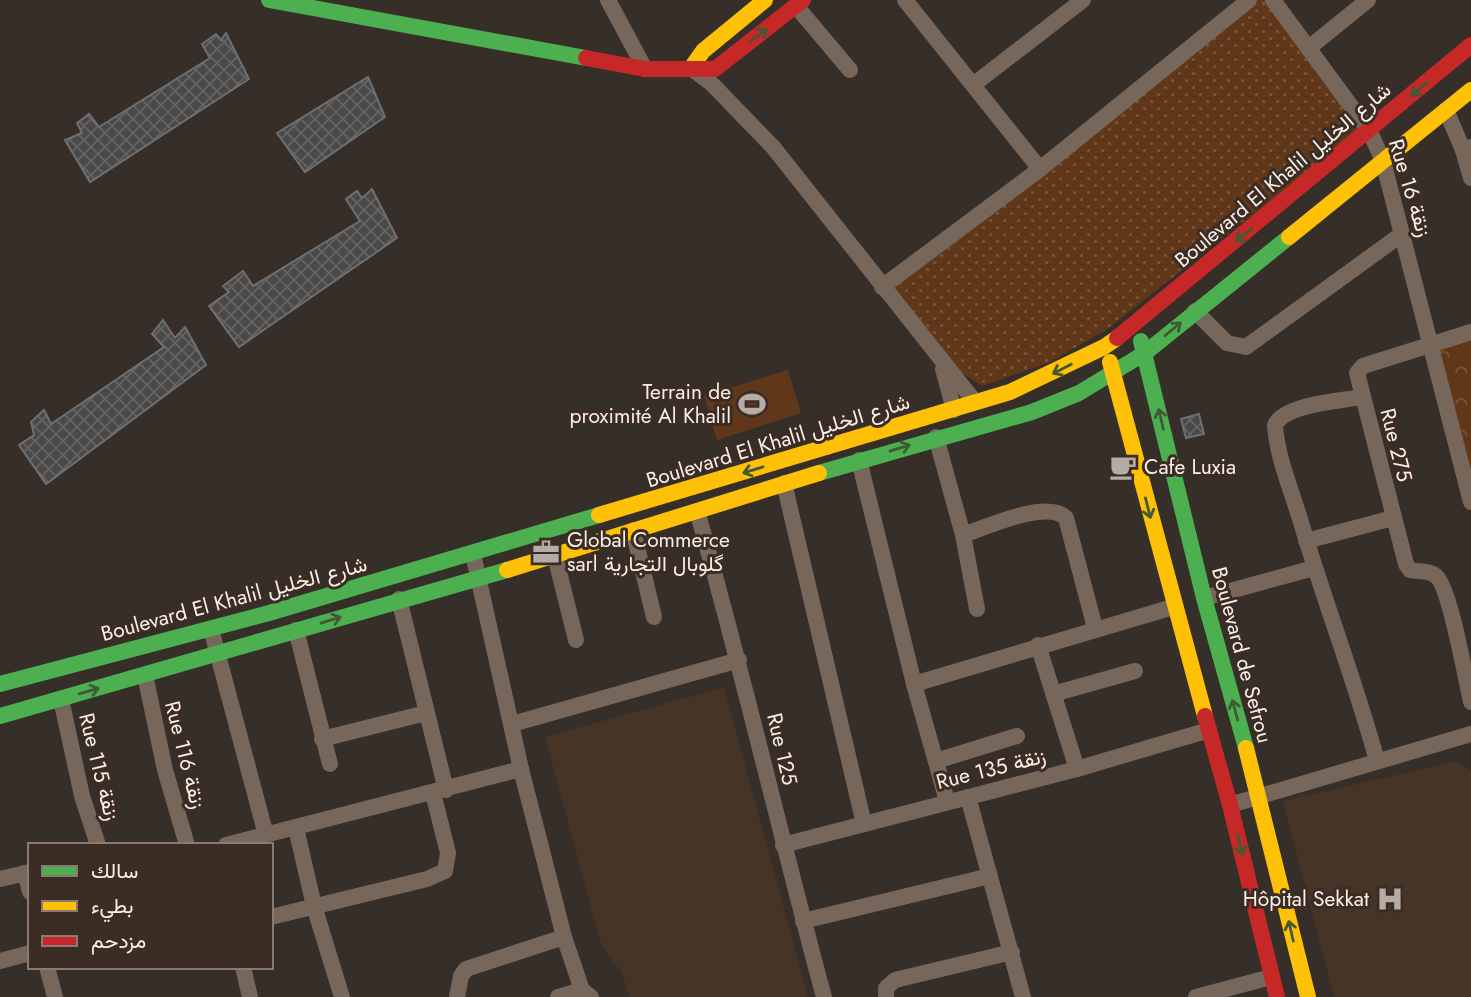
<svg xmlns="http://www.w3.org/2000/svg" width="1471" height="997" viewBox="0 0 1471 997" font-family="Jost,Vazirmatn,sans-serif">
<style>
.built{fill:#463427}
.grass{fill:url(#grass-dots)}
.park{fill:url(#park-crowns)}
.pitch{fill:#603819}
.building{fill:url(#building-cross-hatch);stroke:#706f6f;stroke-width:2}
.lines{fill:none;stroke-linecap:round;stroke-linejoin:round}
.street{stroke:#77675b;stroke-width:16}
.fast{stroke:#4caf50;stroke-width:16}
.slow{stroke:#ffc107;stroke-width:16}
.jam{stroke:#c62828;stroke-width:16}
.oneway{stroke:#415a33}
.labels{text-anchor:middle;stroke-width:6;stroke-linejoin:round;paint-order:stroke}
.street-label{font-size:21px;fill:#faf0ea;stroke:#3b2d24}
.poi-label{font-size:21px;fill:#faf0ea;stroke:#3b2d24;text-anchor:end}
</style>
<defs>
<pattern id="grass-dots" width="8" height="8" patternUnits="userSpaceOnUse" patternTransform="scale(1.75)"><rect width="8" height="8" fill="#603819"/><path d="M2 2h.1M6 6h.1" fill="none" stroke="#78553b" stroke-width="1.8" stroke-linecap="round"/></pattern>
<pattern id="park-crowns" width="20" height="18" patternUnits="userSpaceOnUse" patternTransform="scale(1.75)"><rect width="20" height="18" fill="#603819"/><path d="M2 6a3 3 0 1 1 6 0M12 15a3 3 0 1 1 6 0" fill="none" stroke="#78553b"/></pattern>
<pattern id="building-cross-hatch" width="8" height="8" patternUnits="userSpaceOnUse" patternTransform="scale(1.75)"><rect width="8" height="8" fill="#4a4949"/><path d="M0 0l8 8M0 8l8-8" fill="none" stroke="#656463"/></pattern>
</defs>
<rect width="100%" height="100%" fill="#362e29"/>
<g class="built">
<polygon points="724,687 808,997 629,997 622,973 601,944 545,737"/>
<polygon points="1457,761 1471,770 1471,997 1334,997 1283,801"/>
</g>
<polygon class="grass" points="1255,0 1271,0 1365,126 1106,330 1050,362 982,386 939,358 885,288"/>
<polygon class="park" points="1471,333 1471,499 1433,342"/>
<polygon class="pitch" points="788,370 801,413 717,440 704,396"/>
<g class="building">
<polygon points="226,33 249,79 90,182 65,140 82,133 77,123 89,114 99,127 210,58 202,44 216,34 221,40"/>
<polygon points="368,77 385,117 305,172 277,133"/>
<polygon points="372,189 397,238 239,347 209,306 229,292 223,286 243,271 253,286 360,221 346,199 357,191 362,198"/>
<polygon points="163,320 175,338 185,327 206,365 46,484 19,445 34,435 31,422 44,410 51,424 164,347 152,334"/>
<polygon points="1199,414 1204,434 1186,438 1181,419"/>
</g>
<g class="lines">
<g class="street">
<polyline points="608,0 645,69"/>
<polyline points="905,0 1040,169"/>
<polyline points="1273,0 1370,132 1383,161 1471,502"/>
<polyline points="796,6 850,70"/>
<polyline points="1310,47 1368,0"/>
<polyline points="691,68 711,83 773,147 975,402"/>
<polyline points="973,85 1083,0"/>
<polyline points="1446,110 1463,150 1471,147"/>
<polyline points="1463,150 1471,178"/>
<polyline points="882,287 1040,169 1249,0"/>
<polyline points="1195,311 1227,343 1246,347 1402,234"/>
<path d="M 1471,332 L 1363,366 L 1357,373 L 1406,564 L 1410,570 C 1418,572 1429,570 1436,576 C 1450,587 1466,681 1471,702"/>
<polyline points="943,369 954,410"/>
<path d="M 1362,397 C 1340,401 1285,404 1275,425 C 1277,457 1291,489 1300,519 C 1324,601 1355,680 1377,761"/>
<polyline points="936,437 963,535 977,609"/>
<polyline points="859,460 914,684 947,801"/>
<polyline points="784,483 864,824"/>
<path d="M 697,511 C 743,672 780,835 824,997"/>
<polyline points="633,530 654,617"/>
<path d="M 963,535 C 987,527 1047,499 1066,518 L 1095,628"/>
<polyline points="1306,541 1393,518"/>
<polyline points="473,554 521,769 564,937 582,990 591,997"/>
<polyline points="555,556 576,640"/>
<polyline points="1204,598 1314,568"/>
<polyline points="399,599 446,790"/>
<polyline points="211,629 266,835"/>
<polyline points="296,630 330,764"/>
<polyline points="1038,645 1077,769"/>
<polyline points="145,675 165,770 187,845"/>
<polyline points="914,684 1173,607"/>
<polyline points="1053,694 1135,671"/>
<polyline points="61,699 82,796 98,845"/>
<polyline points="512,724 739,660"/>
<polyline points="322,739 426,713"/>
<polyline points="936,761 1017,736"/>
<polyline points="968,797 1023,997"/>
<polyline points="1230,805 1471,734"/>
<polyline points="296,828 314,906 342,997"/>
<polyline points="226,845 521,769"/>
<polyline points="783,845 1077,769 1209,730"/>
<polyline points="25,873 30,892"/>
<polyline points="0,879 30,872"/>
<polyline points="271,917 427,879 445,871 448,853 433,793"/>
<polyline points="803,921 990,876"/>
<polyline points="0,961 30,953"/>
<polyline points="47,967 55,997"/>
<polyline points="243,967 250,997"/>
<polyline points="457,997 461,976 466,969 564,937"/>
<polyline points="558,997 582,990"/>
<polyline points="886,997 886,988 895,980 1012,952"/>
<polyline points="1196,997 1271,977"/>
</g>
<g class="fast">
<polyline points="269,0 586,58"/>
<polyline points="1141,341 1204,598 1246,748"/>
<polyline points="819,473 1032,412 1079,393 1145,353 1289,237"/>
<polyline points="0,684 269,613 599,515"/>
<polyline points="0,716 507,570"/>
</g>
<g class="slow">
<polyline points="691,68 703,51 765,0"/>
<polyline points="1289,237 1471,90"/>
<polyline points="1110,362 1205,716"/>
<polyline points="599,515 1010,392 1104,347 1117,338"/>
<polyline points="507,570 819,473"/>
<polyline points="1246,748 1308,997"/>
</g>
<g class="jam">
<polyline points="586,58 645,69 715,69 803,0"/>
<polyline points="1117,338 1471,45"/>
<polyline points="1205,716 1230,805 1277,997"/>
</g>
</g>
<defs><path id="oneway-shaft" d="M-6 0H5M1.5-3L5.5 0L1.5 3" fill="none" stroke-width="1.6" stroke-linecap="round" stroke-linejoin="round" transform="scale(1.75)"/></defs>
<g class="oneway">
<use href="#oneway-shaft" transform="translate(759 35) rotate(-38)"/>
<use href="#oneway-shaft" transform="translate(1419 89) rotate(139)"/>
<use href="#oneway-shaft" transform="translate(1244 235) rotate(141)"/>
<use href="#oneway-shaft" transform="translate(1173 329) rotate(-40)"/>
<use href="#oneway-shaft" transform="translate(1062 369) rotate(153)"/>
<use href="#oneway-shaft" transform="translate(1161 419) rotate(-103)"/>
<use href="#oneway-shaft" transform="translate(900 448) rotate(-17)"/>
<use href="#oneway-shaft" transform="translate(753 470) rotate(163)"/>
<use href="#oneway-shaft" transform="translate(1148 508) rotate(76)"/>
<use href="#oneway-shaft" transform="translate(331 620) rotate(-17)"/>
<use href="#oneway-shaft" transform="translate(89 691) rotate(-16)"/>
<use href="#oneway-shaft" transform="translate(1235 710) rotate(-105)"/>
<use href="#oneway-shaft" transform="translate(1240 845) rotate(77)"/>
<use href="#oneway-shaft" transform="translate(1291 931) rotate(-103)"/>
</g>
<defs>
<symbol id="stadium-bare" viewBox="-9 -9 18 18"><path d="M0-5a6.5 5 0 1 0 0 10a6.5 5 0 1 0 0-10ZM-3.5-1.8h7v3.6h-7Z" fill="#b5aca6" stroke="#3b2d24" stroke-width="2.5" paint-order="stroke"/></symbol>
<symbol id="cafe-bare" viewBox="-9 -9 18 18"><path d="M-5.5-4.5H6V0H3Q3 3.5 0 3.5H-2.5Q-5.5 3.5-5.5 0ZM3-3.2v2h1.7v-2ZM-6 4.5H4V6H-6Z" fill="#b5aca6" stroke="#3b2d24" stroke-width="2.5" paint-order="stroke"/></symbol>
<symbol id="office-bare" viewBox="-9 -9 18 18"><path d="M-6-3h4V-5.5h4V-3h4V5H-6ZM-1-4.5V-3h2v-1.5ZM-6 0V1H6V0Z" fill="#b5aca6" stroke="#3b2d24" stroke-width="2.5" paint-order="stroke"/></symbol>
<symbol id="hospital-bare" viewBox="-9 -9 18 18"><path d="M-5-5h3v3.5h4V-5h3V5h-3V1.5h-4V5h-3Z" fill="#b5aca6" stroke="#3b2d24" stroke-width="2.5" paint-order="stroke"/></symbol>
</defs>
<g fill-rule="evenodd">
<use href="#stadium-bare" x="733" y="385" width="38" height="38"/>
<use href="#cafe-bare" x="1104" y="448" width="38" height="38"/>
<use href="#office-bare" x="527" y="533" width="38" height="38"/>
<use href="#hospital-bare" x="1371" y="880" width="38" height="38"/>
</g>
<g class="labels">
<g class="street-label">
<text transform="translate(1283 175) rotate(-40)" y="7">Boulevard El Khalil شارع الخليل</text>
<text transform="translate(1410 188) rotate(73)" y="7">Rue 16 زنقة</text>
<text transform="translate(778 441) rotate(-17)" y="7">Boulevard El Khalil شارع الخليل</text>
<text transform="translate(1396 445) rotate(76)" y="7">Rue 275</text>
<text transform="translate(234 599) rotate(-15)" y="7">Boulevard El Khalil شارع الخليل</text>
<text transform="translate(1242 655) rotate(75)" y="7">Boulevard de Sefrou</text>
<text transform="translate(782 749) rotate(77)" y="7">Rue 125</text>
<text transform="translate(185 755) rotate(76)" y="7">Rue 116 زنقة</text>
<text transform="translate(99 767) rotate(76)" y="7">Rue 115 زنقة</text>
<text transform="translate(991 769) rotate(-14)" y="7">Rue 135 زنقة</text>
</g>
<g class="poi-label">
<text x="731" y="399">Terrain de<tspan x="731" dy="24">proximité Al Khalil</tspan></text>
<text x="1144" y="474" text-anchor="start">Cafe Luxia</text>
<text x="567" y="547" text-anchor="start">Global Commerce<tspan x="567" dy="24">sarl گلوبال التجارية</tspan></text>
<text x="1369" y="906">Hôpital Sekkat</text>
</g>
</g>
<rect x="28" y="843" width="245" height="126" fill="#3b2d24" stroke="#877b73" stroke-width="2"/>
<rect x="42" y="866" width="35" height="10" fill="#4caf50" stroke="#877b73" stroke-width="2"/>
<text x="91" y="878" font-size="21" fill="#faf0ea">سالك</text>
<rect x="42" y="901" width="35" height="10" fill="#ffc107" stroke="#877b73" stroke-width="2"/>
<text x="91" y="913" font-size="21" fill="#faf0ea">بطيء</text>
<rect x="42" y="936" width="35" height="10" fill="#c62828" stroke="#877b73" stroke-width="2"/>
<text x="91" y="948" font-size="21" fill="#faf0ea">مزدحم</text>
</svg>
